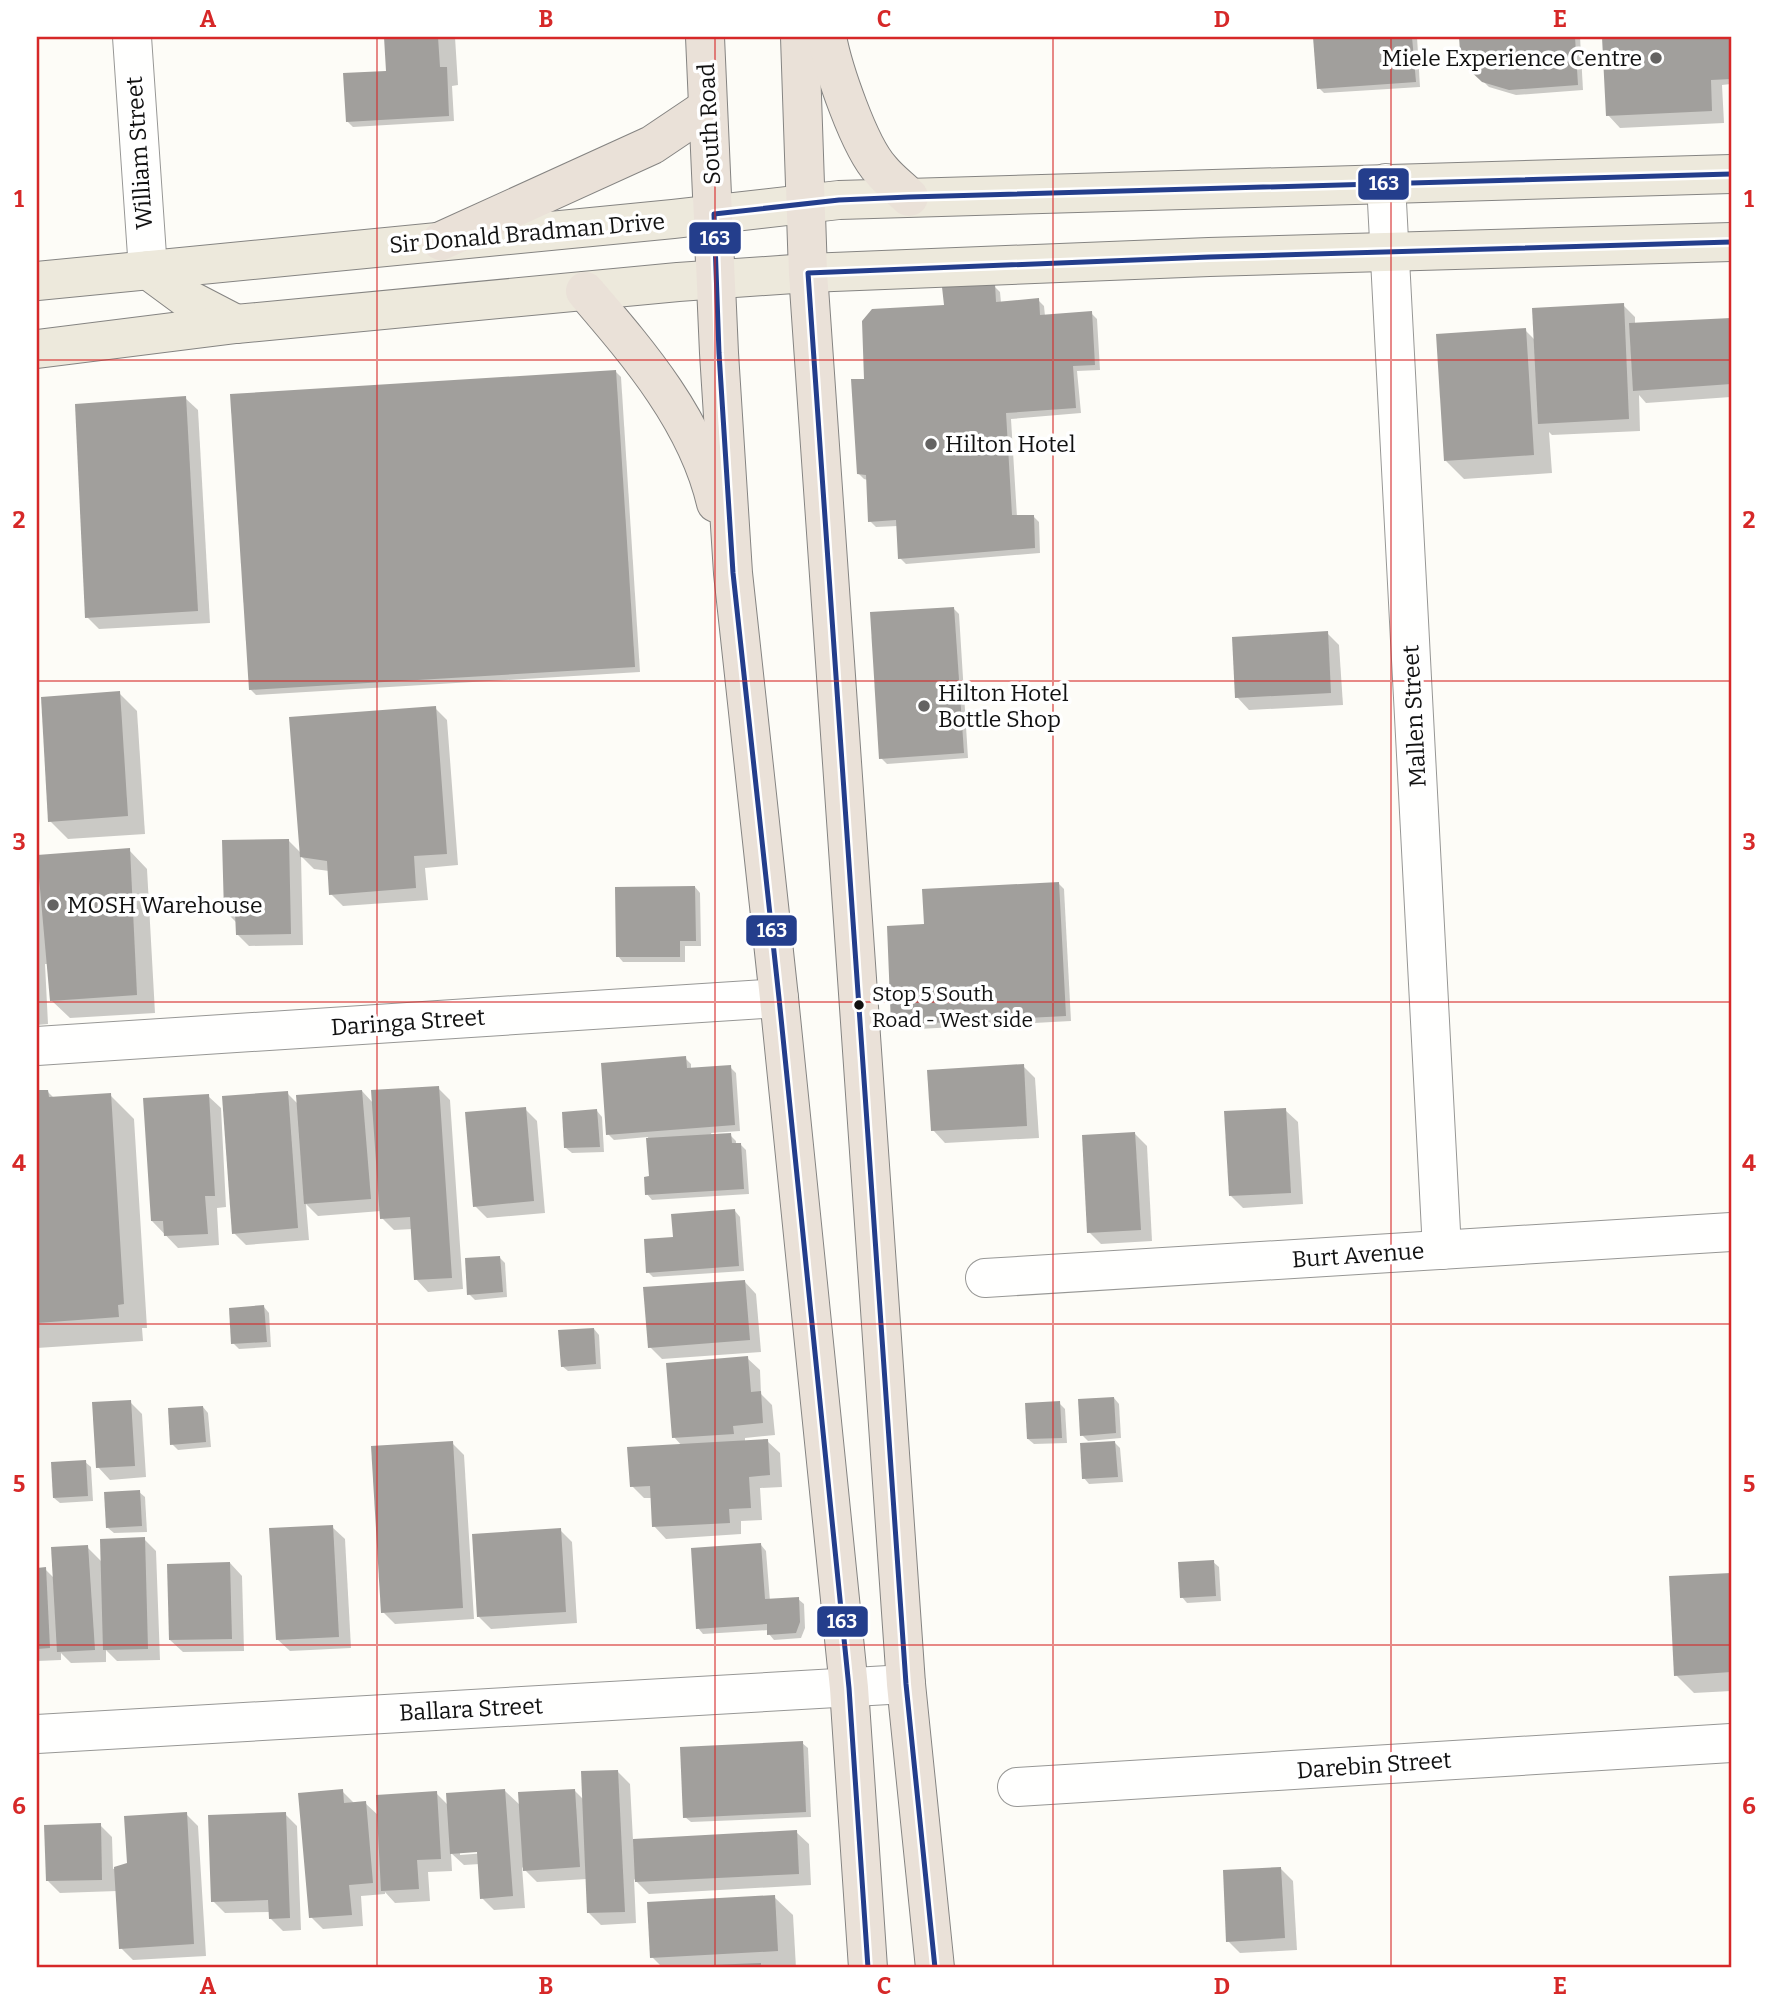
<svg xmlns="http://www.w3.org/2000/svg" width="1768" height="2005" viewBox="0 0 1768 2005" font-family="Bitter,serif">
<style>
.shadow{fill:#0003;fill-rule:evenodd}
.building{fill:#a19f9c}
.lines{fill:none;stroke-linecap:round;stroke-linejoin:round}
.minor-casing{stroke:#979795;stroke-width:40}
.major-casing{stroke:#858482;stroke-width:40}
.highway-casing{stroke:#858482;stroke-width:40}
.minor{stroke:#fffffe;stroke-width:38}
.major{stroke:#ede9dc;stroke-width:38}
.highway{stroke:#eae1d8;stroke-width:38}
.bus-1-casing{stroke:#fff;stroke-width:10}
.bus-1{stroke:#243e8c;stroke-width:5}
.grid{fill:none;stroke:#d62828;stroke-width:2;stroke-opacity:0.55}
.poi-dot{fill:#646362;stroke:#fff;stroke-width:2.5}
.bus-dot{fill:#111;stroke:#fff;stroke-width:2.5}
.labels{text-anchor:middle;stroke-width:7;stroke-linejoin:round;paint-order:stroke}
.bus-label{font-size:21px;fill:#111;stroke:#fff;text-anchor:start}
.poi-label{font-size:23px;fill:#111;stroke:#fff;text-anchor:start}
.street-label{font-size:23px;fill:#111;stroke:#fff}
.line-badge{stroke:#fff;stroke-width:2.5}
.badge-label{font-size:19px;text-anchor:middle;font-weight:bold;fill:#fff}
.neatline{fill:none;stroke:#d62828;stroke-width:2.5}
.grid-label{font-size:23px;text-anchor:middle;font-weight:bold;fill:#d62828}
</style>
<rect width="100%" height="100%" fill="#fdfcf7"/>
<g class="shadow">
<polygon points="385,37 455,37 458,85 452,86 454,121 353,127 347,121 388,72"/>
<polygon points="1315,37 1417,37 1420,87 1324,93 1319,88"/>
<polygon points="1461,37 1580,37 1583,90 1516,95 1489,87 1466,65"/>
<polygon points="1604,37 1731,37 1731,84 1722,85 1724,123 1620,128 1608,115"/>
<polygon points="994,286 1000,292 1001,303 1038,300 1044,306 1045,316 1091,313 1097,319 1100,370 1077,371 1081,413 1011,419 1017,517 1033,516 1039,522 1040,553 906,564 900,558 898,526 876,527 870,521 868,480 864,479 858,473 866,381 946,306"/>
<polygon points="1623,305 1635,317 1635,325 1731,319 1731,397 1646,403 1639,395 1640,431 1552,435 1549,432 1552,473 1464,479 1446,461 1525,330 1536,341"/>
<polygon points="616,372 621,377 640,672 256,695 250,689"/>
<polygon points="185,398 198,410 210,623 99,629 87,617"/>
<polygon points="953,608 959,614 968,758 887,764 881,758"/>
<polygon points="1327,633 1339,645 1343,705 1249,710 1237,697"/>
<polygon points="119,693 137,711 145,834 68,839 50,821"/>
<polygon points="435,708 447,720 458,865 425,868 428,900 343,906 331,894 329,871 314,869 301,856 303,945 249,946 237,934 237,923 226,912 289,841 301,853"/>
<polygon points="37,825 39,857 129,850 147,869 155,1013 70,1018 51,1000 48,964 45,964 48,1024 37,1025"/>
<polygon points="1059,884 1064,889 1071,1021 899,1030 893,1024 926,926"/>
<polygon points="695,887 700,893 701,946 685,946 685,962 623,962 618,956"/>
<polygon points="685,1058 691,1064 691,1070 730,1067 736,1073 740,1131 711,1133 712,1136 730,1135 736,1141 736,1145 740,1144 746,1150 749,1194 652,1200 647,1194 651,1177 648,1137 614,1140 608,1134"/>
<polygon points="1023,1066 1035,1078 1039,1138 945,1143 933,1130"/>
<polygon points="438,1088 450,1100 463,1289 428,1292 416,1279 413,1229 394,1230 382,1218 381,1211 318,1216 306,1204 309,1240 246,1245 234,1233 287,1093 298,1104 362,1091 374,1104"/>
<polygon points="47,1091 54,1098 110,1095 134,1119 147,1328 142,1328 143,1341 37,1348 37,1092"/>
<polygon points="208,1096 221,1108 226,1207 217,1208 219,1245 178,1248 152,1221"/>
<polygon points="525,1109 537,1121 545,1213 487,1218 475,1206"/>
<polygon points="1285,1110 1298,1122 1303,1204 1243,1208 1231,1196"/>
<polygon points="597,1111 602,1117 604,1152 572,1153 566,1148"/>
<polygon points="1135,1134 1147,1146 1152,1241 1101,1244 1089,1232"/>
<polygon points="735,1211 740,1217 744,1271 653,1277 648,1272 675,1238"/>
<polygon points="500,1258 505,1263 507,1297 475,1300 469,1294"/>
<polygon points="744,1281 756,1294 761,1352 662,1359 650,1347"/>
<polygon points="264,1307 269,1313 271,1347 239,1349 233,1343"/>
<polygon points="594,1329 599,1335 601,1369 568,1371 562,1366"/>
<polygon points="747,1358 760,1370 761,1394 772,1405 775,1435 745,1438 745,1442 767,1441 780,1453 782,1487 760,1488 762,1520 741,1521 741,1534 666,1539 654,1526 652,1498 644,1498 632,1486 682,1446 674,1437"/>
<polygon points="1114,1398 1119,1404 1121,1438 1088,1441 1082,1435"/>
<polygon points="130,1402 142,1414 146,1477 110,1480 98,1467"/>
<polygon points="1059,1403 1065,1409 1067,1443 1034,1444 1028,1439"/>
<polygon points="203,1407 208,1413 211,1447 178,1450 172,1444"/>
<polygon points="452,1443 464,1455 474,1619 395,1624 383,1612"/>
<polygon points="1115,1443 1120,1448 1123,1482 1089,1484 1084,1478"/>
<polygon points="85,1462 91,1467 93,1501 60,1503 54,1498"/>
<polygon points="139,1492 145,1497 147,1532 114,1533 108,1528"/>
<polygon points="332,1527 345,1539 351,1648 290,1651 277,1639"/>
<polygon points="560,1530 572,1542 577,1623 491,1629 479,1617"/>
<polygon points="144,1539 156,1551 160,1660 117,1661 106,1650 106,1662 71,1663 61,1653 61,1660 37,1661 37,1569 45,1569 55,1579 87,1547 102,1562"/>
<polygon points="761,1545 766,1551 770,1601 798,1599 804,1604 805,1628 801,1638 774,1640 769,1634 769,1630 703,1634 698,1628"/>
<polygon points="1213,1562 1219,1567 1221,1601 1187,1603 1182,1597"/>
<polygon points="230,1563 242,1576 244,1651 183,1652 170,1640"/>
<polygon points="1731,1575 1731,1691 1694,1693 1676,1675 1671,1577"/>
<polygon points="802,1743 808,1748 811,1817 691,1822 685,1817"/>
<path d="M 618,1772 L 630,1784 L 633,1840 L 796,1832 L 809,1844 L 811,1885 L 649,1894 L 634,1879 L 636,1923 L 601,1925 L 589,1913 L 587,1879 L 537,1882 L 522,1867 L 525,1908 L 494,1910 L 482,1898 L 480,1864 L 464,1865 L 451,1853 L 452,1871 L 428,1872 L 430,1901 L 395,1903 L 385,1892 L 385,1894 L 361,1896 L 363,1926 L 323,1929 L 311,1917 L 342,1791 L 355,1804 L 365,1803 L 379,1816 L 436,1793 L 448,1805 L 505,1791 L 521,1806 L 575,1791 L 584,1800 ZM 486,1850 L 486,1853 L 460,1855 L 460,1851 Z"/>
<polygon points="186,1814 198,1826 206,1956 133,1960 121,1948 117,1891 60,1893 48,1881 100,1825 112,1837 113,1869 129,1864"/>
<polygon points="285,1814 297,1826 301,1930 283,1931 270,1918 270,1912 225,1913 213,1901"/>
<polygon points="1281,1869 1293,1881 1297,1950 1240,1953 1228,1941"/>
<polygon points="774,1897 793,1915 796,1968 663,1968 652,1957"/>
</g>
<g class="building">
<polygon points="384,37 438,37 440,67 447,67 449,116 346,122 343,73 386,71"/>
<polygon points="1313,37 1412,37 1416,82 1317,89"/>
<polygon points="1459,37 1575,37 1578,85 1509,90 1482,82 1465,66 1460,51"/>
<polygon points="1602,37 1731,37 1731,79 1711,80 1712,111 1606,116"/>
<polygon points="995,284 996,302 1039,298 1040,315 1092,311 1095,365 1073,366 1076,408 1006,413 1012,515 1034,515 1035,548 898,559 896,520 868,522 866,475 857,474 851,379 864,379 862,321 872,309 944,305 942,287"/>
<polygon points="1624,303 1629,419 1538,424 1532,308"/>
<polygon points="1731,318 1731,384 1633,391 1629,323"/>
<polygon points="1526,328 1534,455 1444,461 1436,334"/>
<polygon points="616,370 635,667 249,690 230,394"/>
<polygon points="186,396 198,611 85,618 75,404"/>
<polygon points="954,607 964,753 879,759 870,612"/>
<polygon points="1328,631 1331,693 1235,698 1232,637"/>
<polygon points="120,691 128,816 48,822 41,697"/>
<polygon points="436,706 447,854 414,856 416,888 329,895 327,861 300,857 289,717"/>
<polygon points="289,839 291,934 236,935 235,912 224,912 222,840"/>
<polygon points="130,848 137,995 50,1001 37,855"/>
<polygon points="1059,882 1066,1016 891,1025 887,926 924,924 922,889"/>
<polygon points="695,886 696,941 680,941 680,957 616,957 615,887"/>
<polygon points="686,1056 687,1068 731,1065 735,1125 606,1135 601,1063"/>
<polygon points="1024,1064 1027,1126 931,1131 927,1070"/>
<polygon points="439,1086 452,1278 414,1280 410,1217 380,1219 371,1090"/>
<polygon points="37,1090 48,1090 49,1097 111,1093 124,1304 118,1305 119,1317 37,1323"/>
<polygon points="362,1090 371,1199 304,1204 296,1095"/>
<polygon points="288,1091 298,1228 232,1234 222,1096"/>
<polygon points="209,1094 215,1196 205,1196 208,1234 164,1236 163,1221 151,1221 143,1098"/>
<polygon points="526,1107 534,1201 473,1207 465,1112"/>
<polygon points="1286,1108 1291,1193 1229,1196 1224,1111"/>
<polygon points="597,1109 600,1147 564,1148 562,1112"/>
<polygon points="1135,1132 1141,1230 1087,1233 1082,1135"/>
<polygon points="731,1133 732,1143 741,1143 744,1189 645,1195 644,1177 649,1176 646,1138"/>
<polygon points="735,1209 739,1266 646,1273 644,1239 673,1237 671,1214"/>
<polygon points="500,1256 503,1292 467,1295 465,1258"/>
<polygon points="745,1280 750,1340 648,1348 643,1287"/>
<polygon points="264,1305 267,1342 231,1344 229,1308"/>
<polygon points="594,1328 596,1364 561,1367 558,1330"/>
<polygon points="748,1356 751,1392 761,1391 763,1423 733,1426 734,1434 672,1438 666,1363"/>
<polygon points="1114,1397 1116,1433 1080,1436 1078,1399"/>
<polygon points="131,1400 135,1466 96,1468 92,1402"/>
<polygon points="1060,1401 1062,1438 1027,1439 1025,1403"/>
<polygon points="203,1406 206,1442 170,1445 168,1408"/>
<polygon points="768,1439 770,1475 749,1477 751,1508 729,1509 730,1523 652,1527 650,1486 630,1487 627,1447"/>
<polygon points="453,1441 463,1608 381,1613 371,1446"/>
<polygon points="1115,1441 1118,1477 1082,1479 1080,1443"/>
<polygon points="86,1460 88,1496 53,1498 51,1462"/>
<polygon points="140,1490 142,1526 106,1528 104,1492"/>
<polygon points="333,1525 339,1637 276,1640 269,1528"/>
<polygon points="561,1528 566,1612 477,1617 472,1534"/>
<polygon points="145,1537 148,1649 103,1650 100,1539"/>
<polygon points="761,1543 765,1599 799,1597 800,1622 796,1633 767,1635 767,1624 696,1629 691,1548"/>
<polygon points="88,1545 95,1650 57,1652 51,1547"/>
<polygon points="1214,1560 1216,1596 1180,1598 1178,1562"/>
<polygon points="230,1562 232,1639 169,1640 167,1564"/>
<polygon points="46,1567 50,1648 37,1649 37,1568"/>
<polygon points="1731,1573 1731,1672 1674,1676 1669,1576"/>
<polygon points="803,1741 806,1812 683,1818 680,1747"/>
<polygon points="618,1770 625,1912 587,1913 581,1771"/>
<polygon points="343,1789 344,1803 366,1801 373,1883 349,1885 352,1915 309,1918 298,1793"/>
<polygon points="505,1789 513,1896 480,1899 477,1852 450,1854 446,1793"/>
<polygon points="575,1789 580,1867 523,1871 518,1792"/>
<polygon points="437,1791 441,1859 417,1860 419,1889 381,1891 376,1795"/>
<polygon points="187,1812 194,1944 119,1949 114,1867 127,1863 124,1816"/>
<polygon points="286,1812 290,1918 269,1919 268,1900 211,1902 208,1815"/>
<polygon points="101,1823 102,1880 46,1881 44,1825"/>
<polygon points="797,1830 799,1874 635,1882 633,1839"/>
<polygon points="1281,1867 1285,1938 1226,1942 1223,1870"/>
<polygon points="775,1895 778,1951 650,1958 647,1902"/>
<polygon points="761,1963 761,1968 685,1968 685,1966"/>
</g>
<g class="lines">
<defs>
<g id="minor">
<polyline points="132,37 148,270"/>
<polyline points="1386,183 1442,1250"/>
<polyline points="37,1046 779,998"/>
<polyline points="985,1278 1731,1232"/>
<polyline points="37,1734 906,1684"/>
<polyline points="1017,1787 1731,1743"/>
</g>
<g id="major">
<polyline points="148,270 186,298 236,324"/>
<polyline points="37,281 673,219 839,200 1731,174"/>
<polyline points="37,349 236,324 678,282 808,273 1209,257 1731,242"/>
</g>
<g id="highway">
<polyline points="705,37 719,353 733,573 779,998 849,1688 868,1968"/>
<polyline points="800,37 808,273 906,1684 935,1968"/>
<path d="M 827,37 C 833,69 859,146 881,170 C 889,180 900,188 909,197"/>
<polyline points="441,241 652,145 707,108"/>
<path d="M 585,291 C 639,354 697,421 716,503"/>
</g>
</defs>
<use href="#minor" class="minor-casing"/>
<use href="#major" class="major-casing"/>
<use href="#highway" class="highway-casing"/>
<use href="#minor" class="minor"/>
<use href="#major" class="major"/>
<use href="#highway" class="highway"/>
<defs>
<g id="bus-1">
<polyline points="868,1968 849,1688 779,998 733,573 719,353 714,214 839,200 909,197 1731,174"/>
<polyline points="935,1968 906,1684 808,273 1209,257 1731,242"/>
</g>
</defs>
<use href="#bus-1" class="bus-1-casing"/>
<use href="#bus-1" class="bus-1"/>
</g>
<path class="grid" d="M 377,37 L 377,1968M 715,37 L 715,1968M 1053,37 L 1053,1968M 1391,37 L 1391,1968M 37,360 L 1731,360M 37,681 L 1731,681M 37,1002 L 1731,1002M 37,1324 L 1731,1324M 37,1645 L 1731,1645"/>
<g class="poi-dot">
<circle cx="1656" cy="58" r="7"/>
<circle cx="931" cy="444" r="7"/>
<circle cx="924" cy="706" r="7"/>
<circle cx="53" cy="905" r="7"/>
</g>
<circle class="bus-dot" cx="859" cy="1005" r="6"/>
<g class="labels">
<g class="bus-label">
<text x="872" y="1001">Stop 5 South<tspan x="872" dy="26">Road - West side</tspan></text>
</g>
<g class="poi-label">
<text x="1642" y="66" text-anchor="end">Miele Experience Centre</text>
<text x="945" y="452">Hilton Hotel</text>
<text x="938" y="701">Hilton Hotel<tspan x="938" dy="26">Bottle Shop</tspan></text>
<text x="67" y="913">MOSH Warehouse</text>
</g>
<g class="street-label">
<text transform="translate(709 124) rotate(-93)" y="8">South Road</text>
<text transform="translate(139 153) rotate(-94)" y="8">William Street</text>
<text transform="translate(527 233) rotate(-5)" y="8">Sir Donald Bradman Drive</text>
<text transform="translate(1414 716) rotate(-93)" y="8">Mallen Street</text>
<text transform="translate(408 1022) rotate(-4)" y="8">Daringa Street</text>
<text transform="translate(1358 1255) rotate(-4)" y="8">Burt Avenue</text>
<text transform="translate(471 1709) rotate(-3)" y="8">Ballara Street</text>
<text transform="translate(1374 1765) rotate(-4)" y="8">Darebin Street</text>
</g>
</g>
<g class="line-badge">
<rect x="1357" y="167" width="53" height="34" rx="7" fill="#243e8c"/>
<rect x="688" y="221" width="54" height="34" rx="7" fill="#243e8c"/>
<rect x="745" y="914" width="53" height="33" rx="7" fill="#243e8c"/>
<rect x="816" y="1605" width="53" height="33" rx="7" fill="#243e8c"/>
</g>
<g class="badge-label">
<text x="1384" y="190">163</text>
<text x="715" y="245">163</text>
<text x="772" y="937">163</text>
<text x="842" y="1628">163</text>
</g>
<rect width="1768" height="2005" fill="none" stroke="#ffffff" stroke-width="77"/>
<rect x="38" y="38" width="1692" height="1928" class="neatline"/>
<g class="grid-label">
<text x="208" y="27">A</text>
<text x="546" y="27">B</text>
<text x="884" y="27">C</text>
<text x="1222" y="27">D</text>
<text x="1560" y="27">E</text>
<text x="19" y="207">1</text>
<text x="1749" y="207">1</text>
<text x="19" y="528">2</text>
<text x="1749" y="528">2</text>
<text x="19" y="850">3</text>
<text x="1749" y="850">3</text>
<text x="19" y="1171">4</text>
<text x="1749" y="1171">4</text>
<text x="19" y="1492">5</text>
<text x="1749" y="1492">5</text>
<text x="19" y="1814">6</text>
<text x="1749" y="1814">6</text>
<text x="208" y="1994">A</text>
<text x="546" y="1994">B</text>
<text x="884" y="1994">C</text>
<text x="1222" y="1994">D</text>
<text x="1560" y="1994">E</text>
</g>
</svg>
